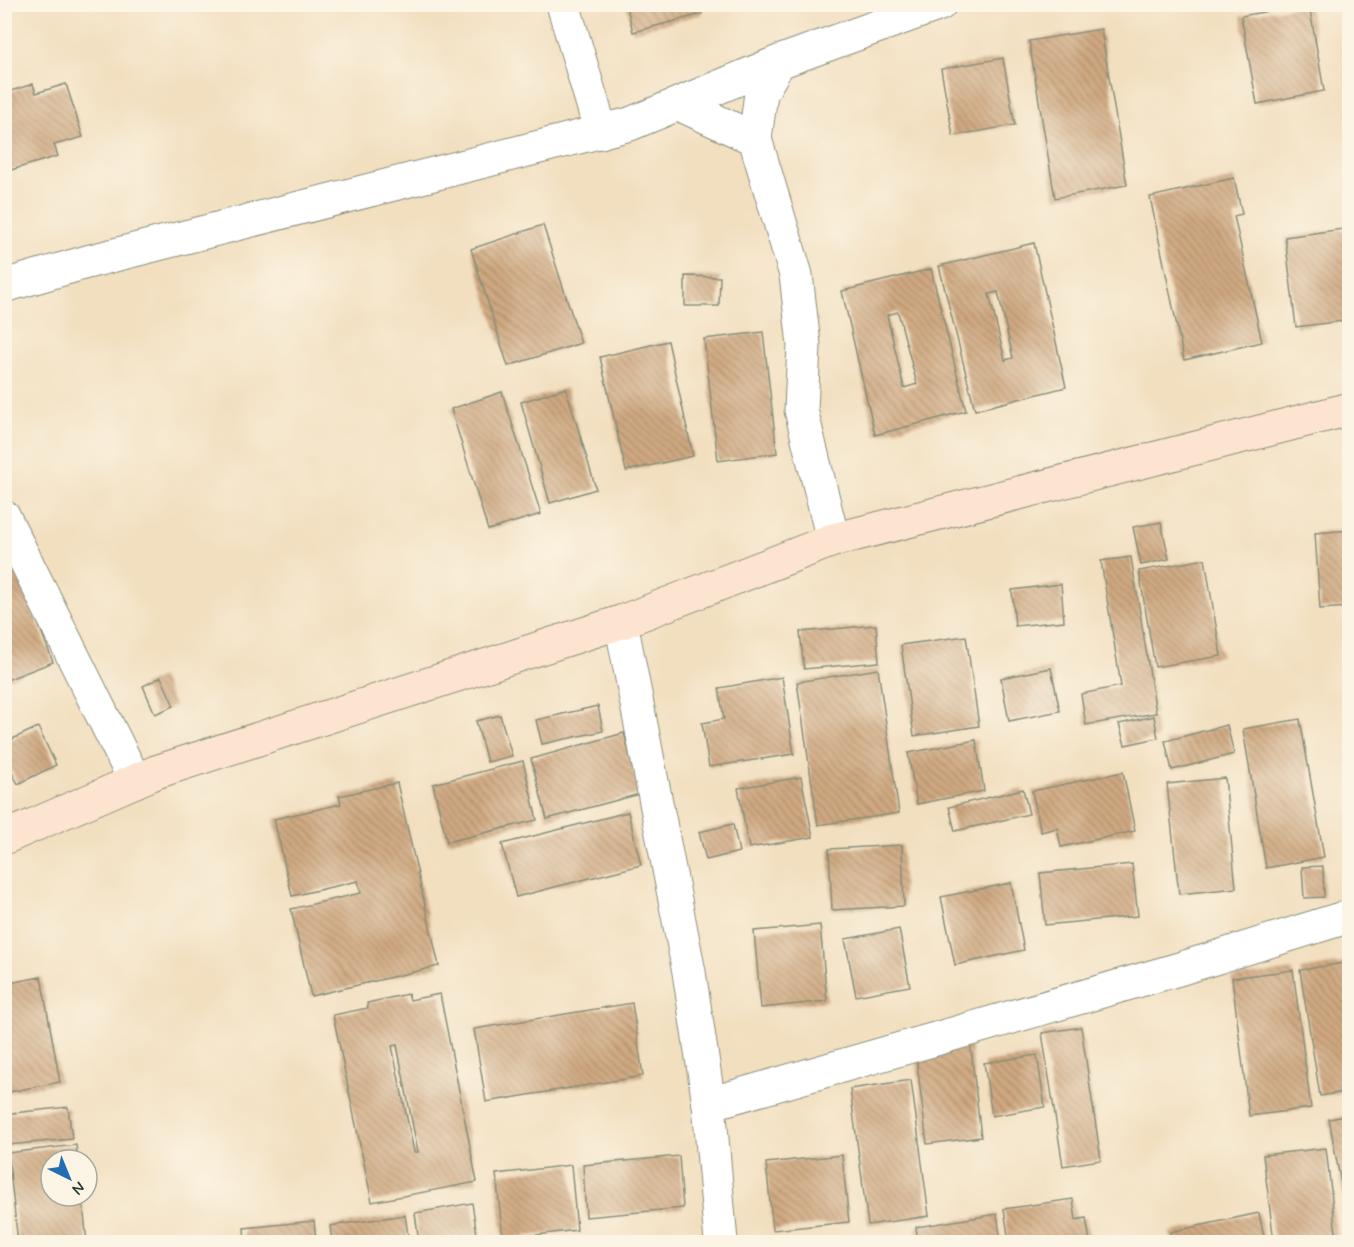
<svg xmlns="http://www.w3.org/2000/svg" width="1354" height="1247" viewBox="0 0 1354 1247" font-family="Mynerve,sans-serif">
<style>
.building{fill:url(#building-back-hatch);fill-rule:evenodd}
.lines{fill:none;stroke-linecap:round;stroke-linejoin:round}
.street-casing{stroke:#888e7a;stroke-width:35}
.secondary-casing{stroke:#888e7a;stroke-width:35}
.street{stroke:#fff;stroke-width:33}
.secondary{stroke:#fde4d0;stroke-width:33}
</style>
<defs>
<pattern id="building-back-hatch" width="6" height="6" patternUnits="userSpaceOnUse" patternTransform="scale(1.5)"><rect width="6" height="6" fill="#d0a981"/><path d="M-1 5l2 2M0 0l6 6M5-1l2 2" fill="none" stroke="#a88b6a"/></pattern>
</defs>
<rect width="100%" height="100%" fill="#fcf5e5"/>
<filter id="ink" filterUnits="userSpaceOnUse"><feTurbulence type="fractalNoise" baseFrequency=".0167" numOctaves="2"/><feDisplacementMap in="SourceGraphic" scale="12" xChannelSelector="R" yChannelSelector="G"/><feConvolveMatrix kernelMatrix="1 2 1 2 8 2 1 2 1" color-interpolation-filters="sRGB"/></filter>
<filter id="wash" filterUnits="userSpaceOnUse"><feTurbulence type="fractalNoise" baseFrequency=".008" numOctaves="4" result="noise"/><feDisplacementMap in="SourceGraphic" scale="24" xChannelSelector="R" yChannelSelector="G"/><feGaussianBlur stdDeviation="1.35" result="paint"/><feColorMatrix in="noise" values="0 0 0 0 0 0 0 0 0 0 0 0 0 0 0 0 0 1.4 0 .05"/><feComposite in="paint" operator="in"/></filter>
<g filter="url(#wash)">
<rect width="100%" height="100%" fill="#f2dfc0"/>
<g id="blocks">
<g class="building">
<polygon points="626,4 699,4 702,14 633,32"/>
<polygon points="1309,4 1324,91 1257,104 1241,16"/>
<polygon points="1101,29 1127,185 1055,198 1029,41"/>
<polygon points="1003,58 1015,125 953,136 941,69"/>
<polygon points="33,84 36,93 66,84 83,137 54,145 58,156 11,170 4,149 4,93"/>
<polygon points="1234,178 1242,214 1234,216 1262,342 1184,360 1150,197"/>
<polygon points="543,225 581,343 508,366 471,249"/>
<polygon points="1350,228 1350,320 1296,327 1285,237"/>
<path d="M 1034,243 L 1066,387 L 975,410 L 939,266 ZM 998,292 L 1013,358 L 1005,360 L 989,294 Z"/>
<path d="M 931,269 L 966,411 L 875,435 L 842,291 ZM 898,312 L 917,384 L 904,388 L 887,315 Z"/>
<polygon points="685,276 720,277 719,306 685,306"/>
<polygon points="763,332 777,453 718,461 704,339"/>
<polygon points="668,341 693,456 626,471 600,357"/>
<polygon points="566,388 596,489 550,503 521,402"/>
<polygon points="502,392 541,514 488,530 451,409"/>
<polygon points="1161,522 1169,559 1141,565 1133,527"/>
<polygon points="1350,530 1350,607 1320,609 1315,533"/>
<polygon points="4,534 53,662 4,681"/>
<polygon points="1131,557 1156,713 1086,725 1081,694 1121,686 1101,561"/>
<polygon points="1205,559 1221,656 1155,667 1139,571"/>
<polygon points="1061,584 1064,621 1015,626 1012,590"/>
<polygon points="876,625 879,662 804,669 800,632"/>
<polygon points="966,636 979,726 914,736 901,645"/>
<polygon points="1051,668 1060,711 1009,721 1001,678"/>
<polygon points="878,669 899,813 818,825 797,682"/>
<polygon points="161,677 174,706 155,714 143,686"/>
<polygon points="782,677 794,754 709,767 702,723 724,719 719,688"/>
<polygon points="598,706 603,731 542,744 536,720"/>
<polygon points="500,715 512,756 487,762 476,721"/>
<polygon points="1154,716 1158,738 1125,745 1119,724"/>
<polygon points="1300,719 1324,857 1266,868 1243,729"/>
<polygon points="1227,725 1234,754 1172,770 1165,741"/>
<polygon points="38,727 56,765 18,784 4,757 4,743"/>
<polygon points="624,733 640,794 547,819 531,759"/>
<polygon points="976,740 984,791 917,804 908,753"/>
<polygon points="523,761 537,820 447,842 433,784"/>
<polygon points="1123,772 1135,831 1061,847 1057,828 1041,832 1032,791"/>
<polygon points="801,777 813,837 749,848 738,788"/>
<polygon points="1225,778 1236,888 1179,894 1167,784"/>
<polygon points="397,783 439,966 311,996 291,909 361,893 358,881 292,896 274,819 341,804 339,796"/>
<polygon points="1023,789 1029,814 955,831 949,807"/>
<polygon points="628,812 641,865 516,897 502,844"/>
<polygon points="733,824 739,852 706,860 699,832"/>
<polygon points="902,845 904,906 832,910 829,849"/>
<polygon points="1132,864 1138,916 1045,925 1040,873"/>
<polygon points="1323,866 1324,897 1304,898 1302,867"/>
<polygon points="1011,883 1024,950 955,965 941,897"/>
<polygon points="820,925 827,1001 761,1008 754,931"/>
<polygon points="899,929 910,986 856,996 845,939"/>
<polygon points="1350,962 1350,1091 1320,1096 1300,970"/>
<polygon points="1293,970 1311,1108 1249,1116 1232,978"/>
<polygon points="41,977 60,1082 4,1093 4,984"/>
<path d="M 408,994 L 410,1000 L 440,994 L 477,1182 L 372,1202 L 333,1015 L 368,1008 L 367,1003 ZM 397,1045 L 418,1152 L 414,1152 L 392,1046 Z"/>
<polygon points="632,1003 643,1076 486,1102 474,1029"/>
<polygon points="1081,1027 1101,1160 1063,1166 1042,1033"/>
<polygon points="970,1040 981,1137 927,1144 915,1047"/>
<polygon points="1037,1055 1045,1107 992,1116 984,1063"/>
<polygon points="911,1080 929,1216 868,1225 850,1089"/>
<polygon points="68,1107 72,1139 8,1145 5,1114"/>
<polygon points="1350,1115 1350,1221 1348,1222 1329,1119"/>
<polygon points="76,1145 78,1160 51,1160 51,1196 82,1196 87,1242 18,1242 8,1153"/>
<polygon points="1326,1148 1337,1242 1274,1242 1263,1155"/>
<polygon points="842,1155 849,1222 773,1230 766,1163"/>
<polygon points="679,1156 683,1208 586,1217 583,1165"/>
<polygon points="571,1165 577,1230 503,1239 496,1174"/>
<polygon points="1073,1199 1076,1220 1086,1218 1090,1242 1009,1242 1004,1209"/>
<polygon points="472,1203 478,1242 419,1242 415,1213"/>
<polygon points="1259,1213 1265,1242 1172,1242 1170,1232"/>
<polygon points="997,1214 1001,1242 918,1242 916,1227"/>
<polygon points="405,1215 409,1242 332,1242 330,1226"/>
<polygon points="314,1221 316,1242 245,1242 244,1228"/>
</g>
</g>
</g>
<g filter="url(#ink)">
<use href="#blocks" fill-opacity="0" stroke="#888e7a" stroke-width="1.5"/>
<g class="lines">
<defs>
<g id="street">
<polyline points="563,4 601,132"/>
<polyline points="779,62 761,93 755,139 796,275 804,345 801,410 833,540"/>
<polyline points="679,104 755,139"/>
<polyline points="4,286 87,262 630,124 779,62 940,4"/>
<polyline points="4,517 135,781"/>
<polyline points="621,622 689,972 709,1104 721,1242"/>
<polyline points="709,1104 1179,969 1350,916"/>
</g>
<polyline id="secondary" points="4,838 156,772 621,622 833,540 1350,409"/>
</defs>
<use href="#street" class="street-casing"/>
<use href="#secondary" class="secondary-casing"/>
<use href="#street" class="street"/>
<use href="#secondary" class="secondary"/>
</g>
</g>
<rect width="1354" height="1247" fill="none" stroke="#fcf5e5" stroke-width="24"/>
<g transform="translate(69 1178) rotate(137)"><circle r="28" fill="#fcf5e5" stroke="#a4ab9e" stroke-width="1.5"/>
<path d="M0-4.5L10 22L0 15L-10 22Z" fill="#1f6fb2"/>
<text y="-9" font-size="16" font-weight="bold" text-anchor="middle" fill="#1f3d34">N</text>
</g>
</svg>
